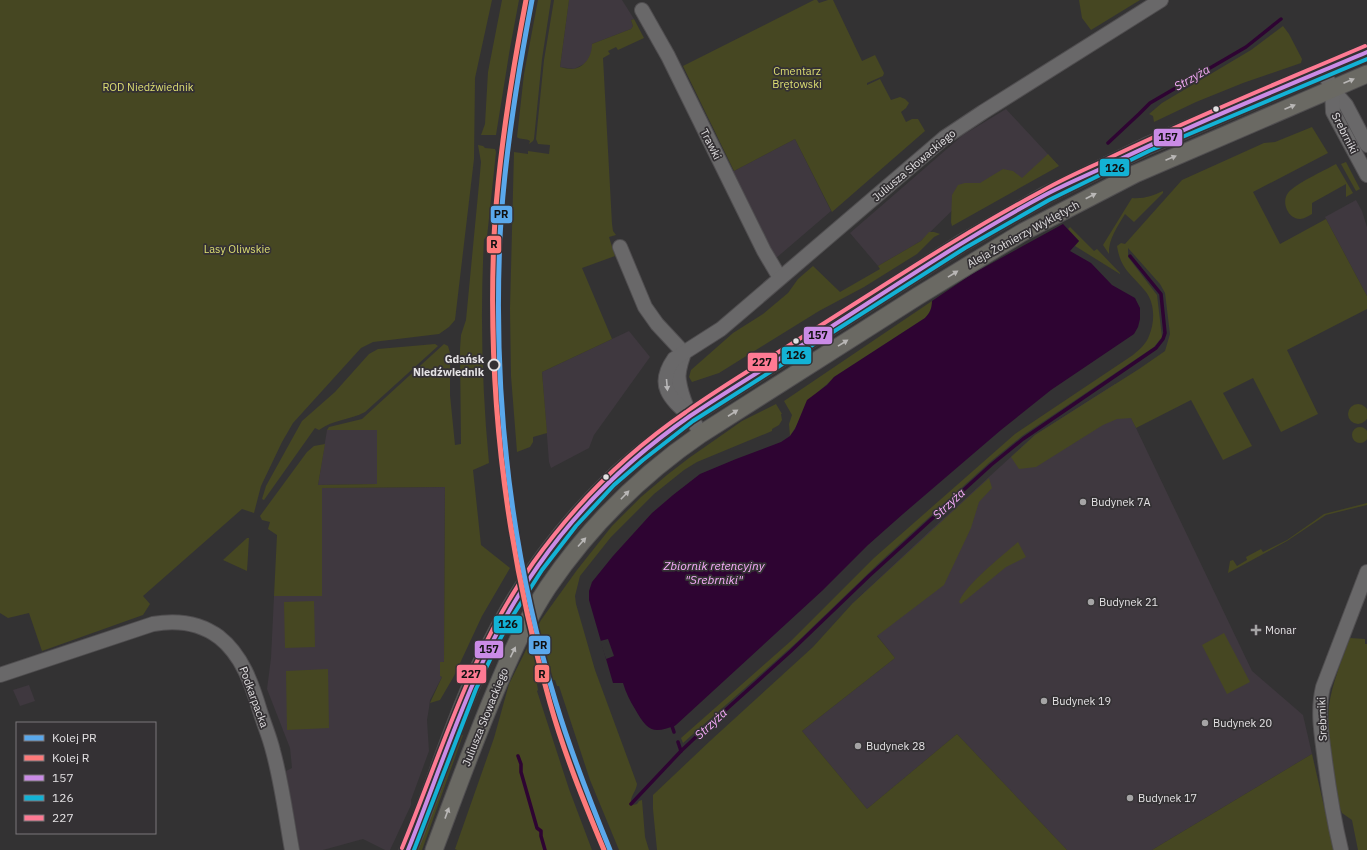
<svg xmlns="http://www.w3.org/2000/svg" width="1367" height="850" viewBox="0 0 1367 850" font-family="'IBM Plex Sans',sans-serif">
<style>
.built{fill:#3f383f}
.green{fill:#464722}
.water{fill:#2e0432}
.pier{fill:#333233}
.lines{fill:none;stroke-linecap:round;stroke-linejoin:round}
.stream{stroke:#2e0432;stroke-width:3.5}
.minor-casing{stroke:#504e50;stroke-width:16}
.major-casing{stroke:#504e50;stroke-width:19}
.minor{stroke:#696869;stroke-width:14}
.major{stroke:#6a6963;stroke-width:17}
.bus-1-casing{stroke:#343134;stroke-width:7}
.bus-2-casing{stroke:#343134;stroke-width:7}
.bus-3-casing{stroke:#343134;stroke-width:7}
.bus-1{stroke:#ca8be6;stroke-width:4}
.bus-2{stroke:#13b2d5;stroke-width:4}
.bus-3{stroke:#fe7a93;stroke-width:4}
.rail-1-casing{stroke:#343134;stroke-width:8}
.rail-2-casing{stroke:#343134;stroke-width:8}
.rail-1{stroke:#5aa8eb;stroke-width:5}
.rail-2{stroke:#fe7a7a;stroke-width:5}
.oneway{fill:#b9b7b6}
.oneway2{fill:#b8b7b8}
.bus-dot{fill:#e3e1e3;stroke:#343134;stroke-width:1.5}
.stop-dot{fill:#343134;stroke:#e3e1e3;stroke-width:2}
.poi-dot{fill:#a5a4a5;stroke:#343134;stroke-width:1.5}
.labels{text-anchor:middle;stroke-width:3.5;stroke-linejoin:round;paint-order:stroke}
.park-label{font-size:11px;fill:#dedf72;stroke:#343134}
.street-label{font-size:11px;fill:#e3e1e3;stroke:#343134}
.stop-label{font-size:11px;font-weight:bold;fill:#e3e1e3;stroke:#343134;text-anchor:end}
.poi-label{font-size:11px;fill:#e3e1e3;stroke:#343134;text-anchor:start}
.water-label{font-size:12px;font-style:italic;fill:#f7acfa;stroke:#343134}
.line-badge{stroke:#343134;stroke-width:1.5}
.pale-badge-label{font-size:11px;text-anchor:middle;font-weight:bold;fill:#111}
</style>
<rect width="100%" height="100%" fill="#333233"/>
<g class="built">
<polygon points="569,0 622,0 634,19 631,20 633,26 631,29 592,44 592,50 589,59 584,64 574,69 560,67"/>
<polygon points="1006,109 1058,165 1031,178 966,197 921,241 878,266 850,233 963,135"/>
<polygon points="795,139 831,211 775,259 732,172"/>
<polygon points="1356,200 1362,211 1367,227 1367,296 1325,217"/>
<polygon points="629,331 650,357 594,435 589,448 551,468 549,462 542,372"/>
<polygon points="1115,384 1252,671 1303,715 1312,754 1152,850 1067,850 957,734 867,809 802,731 895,658 852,604 932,529 1035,435"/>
<polygon points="327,430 377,430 377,484 318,485"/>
<polygon points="445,487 444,662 440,662 440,676 442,677 430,700 429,708 427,720 429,751 411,800 411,805 390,850 385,850 363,839 323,850 300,850 286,771 292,768 290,748 267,689 271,658 274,596 322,596 322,488"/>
<polygon points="29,685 35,701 20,706 13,690"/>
</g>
<g class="green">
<polygon points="0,0 492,0 475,78 474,159 455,320 449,327 439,334 373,342 361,348 293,423 282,442 261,486 254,513 242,509 143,596 150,604 143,615 42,651 29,613 8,618 0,613"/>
<polygon points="502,0 519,0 510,48 496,135 481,135 485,124 488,72"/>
<path d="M 538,0 L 551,0 L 542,59 L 534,139 L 533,141 L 529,144 L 530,141 C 526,138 520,140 517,137 L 524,74 Z"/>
<path d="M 554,0 L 569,0 L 560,67 C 564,68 569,69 573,69 C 586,67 592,55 592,44 L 631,29 L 633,26 L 631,20 L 634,19 L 644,38 L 618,50 L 616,47 L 608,51 L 610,54 L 603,58 L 612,224 L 613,231 L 616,235 L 609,237 L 615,256 L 582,268 L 612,339 L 542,372 L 547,433 L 533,437 L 533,442 L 530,447 L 517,452 L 511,376 L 510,309 L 514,152 L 528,154 L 528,151 L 549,154 L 550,145 L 538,144 L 536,139 L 544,60 Z"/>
<polygon points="814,0 817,0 819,3 828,0 833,0 862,61 875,55 884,73 883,76 867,83 867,85 880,79 891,100 900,97 905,99 909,103 906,108 901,112 906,122 912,119 918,119 925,131 832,212 795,139 734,171 683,66"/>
<polygon points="1079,0 1140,0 1091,30 1082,18"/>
<polygon points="1283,26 1289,34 1302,59 1301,63 1243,83 1196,102 1154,122 1153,116 1149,114 1162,103 1251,50"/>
<path d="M 1312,127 L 1328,153 L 1253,192 L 1280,244 L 1326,219 L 1367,296 L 1367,309 L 1287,350 L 1318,414 L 1281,432 L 1253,378 L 1223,393 L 1252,446 L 1223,460 L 1191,400 L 1136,428 L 1131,418 L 1117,419 L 1103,425 L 1036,467 L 1019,469 L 1011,457 L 1035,435 L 1139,369 L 1165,351 L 1170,334 L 1165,293 L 1160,284 L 1128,248 L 1128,257 L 1157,295 L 1162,337 L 1154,347 L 1022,436 L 990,462 L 880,562 L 797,642 L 683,743 L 681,738 L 792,640 L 874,558 L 1015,434 L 1133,355 C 1139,350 1146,344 1149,336 C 1155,322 1155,304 1146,292 C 1132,274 1121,271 1117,246 L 1121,243 L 1125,244 L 1182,180 L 1264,143 L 1275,142 Z"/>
<path d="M 478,145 L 483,146 L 485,148 L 495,149 L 496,152 L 487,237 L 484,239 C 480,314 482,388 489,463 L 473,470 L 481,545 L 510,568 L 482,616 L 454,676 L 440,700 L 430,703 L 442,677 L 440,676 L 440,662 L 444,662 L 445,487 L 322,488 L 322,596 L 274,596 L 277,535 L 268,529 L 270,522 L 262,520 L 260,516 L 307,452 L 314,446 L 325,444 L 318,485 L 377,484 L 377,430 L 327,430 L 329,427 L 362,419 L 444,344 L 448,346 L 450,353 L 450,395 L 455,445 L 461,444 L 460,349 L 461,335 L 466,320 L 479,184 L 481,162 Z"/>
<polygon points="1048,154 1059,166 952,226 951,222 952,195 958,185 965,183 980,183 1003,169 1013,171 1022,178"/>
<polygon points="1346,162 1360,189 1356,191 1341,164"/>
<path d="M 1336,164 L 1353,193 L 1346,197 L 1346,184 L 1312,203 L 1312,214 C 1308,216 1304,219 1300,219 C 1288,219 1281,202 1288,193 C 1296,183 1324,171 1336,164 Z"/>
<path d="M 1163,191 L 1163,193 L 1134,222 L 1125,214 C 1118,226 1108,239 1109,254 L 1103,245 L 1132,198 C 1144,199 1152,196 1163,191 Z"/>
<polygon points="1070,227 1094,251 1097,249 1120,273 1120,274 1075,246 1079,241 1068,229"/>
<polygon points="929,232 934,232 940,234 934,237 917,254 864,287 819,311 719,373 692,382 689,377 691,370 733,333 763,314 788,293 798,279 813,266 840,292 880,269 878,266 921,241"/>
<path d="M 932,301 C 932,308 930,313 925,318 L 834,377 C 829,383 823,387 818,392 C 806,405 800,422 790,436 L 789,424 L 792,415 L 784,401 Z"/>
<path d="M 435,344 L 438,346 L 365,412 C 350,420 332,420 319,430 L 315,428 L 264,500 L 262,499 L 266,486 L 302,421 L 335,392 L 369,354 L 378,349 Z"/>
<path d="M 776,404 L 782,414 L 781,414 L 782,420 L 779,425 L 772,429 L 772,431 L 697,462 L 684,470 L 654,494 L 611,537 L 580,576 L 575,596 L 576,604 L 595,670 L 637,784 C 636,792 630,796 631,804 L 633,805 L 637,804 L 639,801 L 642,800 L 645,837 L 649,850 L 619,850 L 590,780 L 559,686 L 557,686 L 555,680 L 537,684 L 538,690 L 537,691 L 569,789 L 592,850 L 457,850 L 455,849 L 494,738 L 509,684 L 541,620 L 577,570 L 612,526 L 641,497 L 667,475 L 689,458 L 742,421 Z"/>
<circle cx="1358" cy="414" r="10"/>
<circle cx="1360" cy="435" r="8"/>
<polygon points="989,478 992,488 979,502 971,528 944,585 877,636 895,658 802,731 867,809 957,734 1067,850 657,850 653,809 653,795 710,741 813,647 852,604"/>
<polygon points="1367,503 1367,505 1326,515 1287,541 1228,573 1230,561 1233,560 1237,566 1247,560 1246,557 1261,549 1263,552 1287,540 1324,514"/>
<polygon points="247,538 249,538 247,571 223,560"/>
<path d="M 1018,542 L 1026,557 L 1006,567 L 961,604 L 959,602 C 966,584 1002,556 1018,542 Z"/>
<polygon points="314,601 315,647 285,648 284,602"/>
<polygon points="1224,633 1250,682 1227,694 1202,645"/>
<path d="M 1350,638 L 1365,639 L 1365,644 L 1367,644 L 1367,850 L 1358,850 L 1352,820 L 1342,813 L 1339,805 C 1335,776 1326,734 1329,706 C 1332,683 1342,660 1350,638 Z"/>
<polygon points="328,669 329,728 287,730 286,671"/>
<polygon points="461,734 463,735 422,850 417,850"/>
<polygon points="1312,754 1334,850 1152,850"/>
</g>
<path class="water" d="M 1063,224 L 1079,241 L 1070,251 L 1091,263 L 1112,285 L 1135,298 L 1140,308 L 1140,319 L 1138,327 L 1134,334 L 1051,390 L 1001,430 L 903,514 L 868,545 L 823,590 L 676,725 C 652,735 647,730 635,709 C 630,701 626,693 623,683 L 613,683 L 589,600 L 589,591 L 592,582 L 613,556 L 652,513 L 673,495 L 700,474 L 736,459 L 781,442 L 790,436 L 795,429 L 807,400 L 827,385 L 834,377 L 925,318 C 930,313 932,308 932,301 L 972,274 Z"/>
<polygon class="pier" points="608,639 614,656 606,659 600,641"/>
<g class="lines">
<g class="stream">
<polyline points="1108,143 1139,114 1150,103 1246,47 1281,19"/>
<polyline points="674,724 672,726 674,732"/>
<polyline points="678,742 681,751"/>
<polyline points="518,756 521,764 521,772 537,828 541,831 541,836 545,850"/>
<polyline points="631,804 681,751 700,733 791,651 869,576 991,465 1023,439 1156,348 1163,339 1165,333 1161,294 1130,256"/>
</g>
<defs>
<g id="minor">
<polyline points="642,10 668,56 764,251 780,278"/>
<polyline points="1323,70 1332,89 1346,105 1367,145"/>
<polyline points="1332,89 1333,112 1367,175"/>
<polyline points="620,247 645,307 657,324 684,353"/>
<path d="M 684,353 C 681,362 677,372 679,381 C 682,400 691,418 701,434"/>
<path d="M 690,416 C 671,399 655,386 674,359 L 721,329 L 944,138 L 983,112 L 1161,0"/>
<path d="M 0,675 L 153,624 C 176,620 200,623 219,637 C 242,655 252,684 260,711 C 264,724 270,738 273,751 C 282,784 286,817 292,850"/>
<path d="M 1341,850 C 1334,821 1329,791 1325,761 C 1322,737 1317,712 1323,687 L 1367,572"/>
</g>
<g id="major">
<path d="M 408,850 C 434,789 452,724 481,664 C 512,596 557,533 610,481 C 635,457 662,437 690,416 L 962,243 L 1046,195 L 1147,146 L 1367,52"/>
<path d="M 434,850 C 454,797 473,744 495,692 C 510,656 526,620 548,587 C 589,527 641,475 701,434 L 918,296 L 1023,232 L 1135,174 L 1367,74"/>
</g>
</defs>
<use href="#minor" class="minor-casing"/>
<use href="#major" class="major-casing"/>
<use href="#minor" class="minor"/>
<use href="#major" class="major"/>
<defs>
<path id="bus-1" d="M 408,850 C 448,751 475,654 538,566 C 579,507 631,457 690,416 C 730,389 771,364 812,339 C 889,290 965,238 1045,195 C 1062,186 1080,178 1098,170 C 1186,127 1277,90 1367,52"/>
<polyline id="bus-2" points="414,850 476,689 499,641 512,617 542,570 576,526 614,485 643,460 693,421 965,248 1049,200 1149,151 1367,59"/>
<path id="bus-3" d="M 402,848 C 443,749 470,652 533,563 C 575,504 626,453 686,412 C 725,384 767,360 807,334 C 885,285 961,234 1042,191 C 1061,180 1081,171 1101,162 C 1187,120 1276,84 1365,46"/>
</defs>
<use href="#bus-1" class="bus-1-casing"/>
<use href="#bus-2" class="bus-2-casing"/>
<use href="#bus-3" class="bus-3-casing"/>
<use href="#bus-1" class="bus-1"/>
<use href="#bus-2" class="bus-2"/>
<use href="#bus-3" class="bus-3"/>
<defs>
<path id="rail-1" d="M 532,0 C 517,78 504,158 500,237 C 493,394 510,552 556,703 C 571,753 590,801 610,850"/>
<path id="rail-2" d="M 526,0 C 511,78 498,158 494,237 C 487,396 506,550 550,703 C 564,753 584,802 604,850"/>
</defs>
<use href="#rail-1" class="rail-1-casing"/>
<use href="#rail-2" class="rail-2-casing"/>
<use href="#rail-1" class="rail-1"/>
<use href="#rail-2" class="rail-2"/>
</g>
<defs><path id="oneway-solid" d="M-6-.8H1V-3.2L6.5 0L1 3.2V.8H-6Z"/></defs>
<g class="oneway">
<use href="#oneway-solid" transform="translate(1349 81) rotate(-23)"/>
<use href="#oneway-solid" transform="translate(1290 107) rotate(-23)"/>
<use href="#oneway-solid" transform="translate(1171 158) rotate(-23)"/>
<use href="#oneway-solid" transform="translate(1091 196) rotate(-27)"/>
<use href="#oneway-solid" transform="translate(953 274) rotate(-32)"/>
<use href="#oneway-solid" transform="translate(843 343) rotate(-32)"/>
<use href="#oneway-solid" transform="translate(733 413) rotate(-33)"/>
<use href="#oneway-solid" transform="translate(625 495) rotate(-46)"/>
<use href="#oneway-solid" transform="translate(582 542) rotate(-48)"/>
<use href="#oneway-solid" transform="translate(513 652) rotate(-64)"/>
<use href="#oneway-solid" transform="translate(447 813) rotate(-70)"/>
</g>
<use class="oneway2" href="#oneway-solid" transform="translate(667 385) rotate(85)"/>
<g class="bus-dot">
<circle cx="1216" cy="109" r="3.5"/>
<circle cx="796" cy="341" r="3.5"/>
<circle cx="606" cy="477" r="3.5"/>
</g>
<circle class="stop-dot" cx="494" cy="365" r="5.5"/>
<g class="poi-dot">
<circle cx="1083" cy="502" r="4"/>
<circle cx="1091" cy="602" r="4"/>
<path d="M1254 624h4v4h4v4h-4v4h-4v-4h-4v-4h4z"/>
<circle cx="1044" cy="701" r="4"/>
<circle cx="1205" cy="723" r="4"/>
<circle cx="858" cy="746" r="4"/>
<circle cx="1130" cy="798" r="4"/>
</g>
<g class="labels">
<g class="park-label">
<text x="797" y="75">Cmentarz<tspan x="797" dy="13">Brętowski</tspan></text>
<text x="148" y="91">ROD Niedźwiednik</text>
<text x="237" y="253">Lasy Oliwskie</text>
</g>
<g class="street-label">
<text transform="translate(1345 133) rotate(63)" y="4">Srebrniki</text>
<text transform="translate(711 144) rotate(63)" y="4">Trawki</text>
<text transform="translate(914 165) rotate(-40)" y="4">Juliusza Słowackiego</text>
<text transform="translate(1023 234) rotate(-29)" y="4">Aleja Żołnierzy Wyklętych</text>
<text transform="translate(254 697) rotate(70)" y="4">Podkarpacka</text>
<text transform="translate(485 717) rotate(-68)" y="4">Juliusza Słowackiego</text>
<text transform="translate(1322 719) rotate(-92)" y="4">Srebrniki</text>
</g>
<g class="stop-label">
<text x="484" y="363">Gdańsk<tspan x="484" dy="13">Niedźwiednik</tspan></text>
</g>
<g class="poi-label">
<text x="1091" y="506">Budynek 7A</text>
<text x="1099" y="606">Budynek 21</text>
<text x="1265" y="634">Monar</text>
<text x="1052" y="705">Budynek 19</text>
<text x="1213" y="727">Budynek 20</text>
<text x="866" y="750">Budynek 28</text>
<text x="1138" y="802">Budynek 17</text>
</g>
<g class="water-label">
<text transform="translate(1192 78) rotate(-30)" y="4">Strzyża</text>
<text transform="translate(949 504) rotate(-43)" y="4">Strzyża</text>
<text x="714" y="570">Zbiornik retencyjny<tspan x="714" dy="14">"Srebrniki"</tspan></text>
<text transform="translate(711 724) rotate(-43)" y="4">Strzyża</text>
</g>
</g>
<g class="line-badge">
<rect x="1153" y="128" width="30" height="19" rx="4" fill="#ca8be6"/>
<rect x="1099" y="158" width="31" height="19" rx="4" fill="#13b2d5"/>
<rect x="490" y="205" width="23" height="19" rx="4" fill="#5aa8eb"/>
<rect x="486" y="235" width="16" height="19" rx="4" fill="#fe7a7a"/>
<rect x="803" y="326" width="30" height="19" rx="4" fill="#ca8be6"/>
<rect x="781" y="346" width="31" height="19" rx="4" fill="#13b2d5"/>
<rect x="747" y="352" width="31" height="20" rx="4" fill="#fe7a93"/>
<rect x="493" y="615" width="30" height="19" rx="4" fill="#13b2d5"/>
<rect x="528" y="635" width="23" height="20" rx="4" fill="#5aa8eb"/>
<rect x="474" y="640" width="30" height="19" rx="4" fill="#ca8be6"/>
<rect x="534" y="664" width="16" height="19" rx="4" fill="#fe7a7a"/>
<rect x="456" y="664" width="31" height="20" rx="4" fill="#fe7a93"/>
</g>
<g class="pale-badge-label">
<text x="1168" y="141">157</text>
<text x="1115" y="172">126</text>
<text x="501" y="218">PR</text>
<text x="494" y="248">R</text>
<text x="818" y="339">157</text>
<text x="796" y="359">126</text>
<text x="762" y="366">227</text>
<text x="508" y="628">126</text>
<text x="540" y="649">PR</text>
<text x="489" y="653">157</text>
<text x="542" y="678">R</text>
<text x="471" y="678">227</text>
</g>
<rect x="16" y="722" width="140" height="112" fill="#343134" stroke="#7a777a"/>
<rect x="24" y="735" width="20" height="6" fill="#5aa8eb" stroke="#7a777a"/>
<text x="52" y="742" font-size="12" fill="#e3e1e3">Kolej PR</text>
<rect x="24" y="755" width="20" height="6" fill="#fe7a7a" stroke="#7a777a"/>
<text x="52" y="762" font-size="12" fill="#e3e1e3">Kolej R</text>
<rect x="24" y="775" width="20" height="6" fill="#ca8be6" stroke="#7a777a"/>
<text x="52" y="782" font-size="12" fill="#e3e1e3">157</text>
<rect x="24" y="795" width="20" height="6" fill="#13b2d5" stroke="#7a777a"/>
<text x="52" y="802" font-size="12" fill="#e3e1e3">126</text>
<rect x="24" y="815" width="20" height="6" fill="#fe7a93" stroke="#7a777a"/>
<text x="52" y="822" font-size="12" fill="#e3e1e3">227</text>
</svg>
